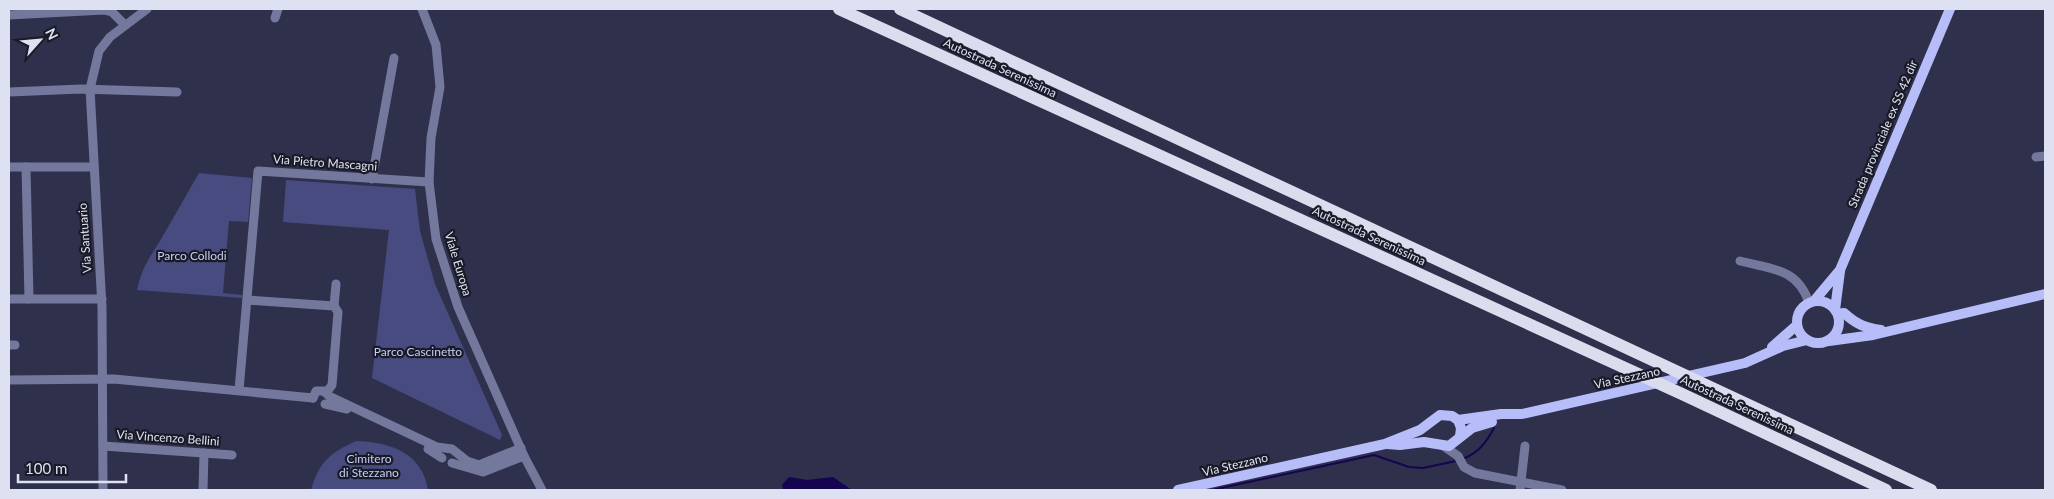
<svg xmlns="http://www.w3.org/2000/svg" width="2054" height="499" viewBox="0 0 2054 499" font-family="Lato,sans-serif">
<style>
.green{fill:#484b7f}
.water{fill:#15044f}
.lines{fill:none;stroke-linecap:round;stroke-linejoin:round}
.stream{stroke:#15044f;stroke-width:2}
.minor{stroke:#74789c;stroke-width:9}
.major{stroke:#b7bdf8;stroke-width:10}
.highway{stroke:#dbddef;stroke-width:12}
.labels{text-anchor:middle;stroke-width:4.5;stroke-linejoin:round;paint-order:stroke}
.street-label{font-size:12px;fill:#dee1f2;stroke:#181a26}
.park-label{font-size:12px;fill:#c8cdf8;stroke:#181a26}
</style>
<rect width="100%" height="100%" fill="#2e304c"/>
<g class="green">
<path d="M 199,173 L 252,178 L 248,222 L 229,221 L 223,293 L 242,295 L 242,298 L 137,290 C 143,263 151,257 164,234 C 176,214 187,193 199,173 Z"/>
<polygon points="286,180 415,189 420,231 435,284 502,435 500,440 372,378 389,230 283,222"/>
<path d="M 356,441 C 389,442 422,452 428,490 L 311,490 C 319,462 330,453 356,441 Z"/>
</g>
<polygon class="water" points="789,477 807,480 833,477 852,490 783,490 782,485"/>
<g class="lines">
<g class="stream">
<path d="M 1463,459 C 1479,452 1486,443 1494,428"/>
<polyline points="1212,490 1374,455 1409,467 1423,468 1456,461"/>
</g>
<g class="minor">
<polyline points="422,9 436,45 440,87 431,138 429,182 436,239 458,307 524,456 542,490"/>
<polyline points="9,15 104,10 112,12 125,25"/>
<polyline points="275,18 278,9"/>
<polyline points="9,92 81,89 177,92"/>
<polyline points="2036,157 2045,156"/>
<polyline points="9,167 94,167"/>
<polyline points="26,167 29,299"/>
<polyline points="372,179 394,58"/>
<path d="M 1740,261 C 1771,269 1798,268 1809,303"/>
<polyline points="9,299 102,299"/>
<polyline points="247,300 334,306 338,312 332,385 326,393"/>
<polyline points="334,306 336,284"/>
<polyline points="9,345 15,345"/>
<polyline points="9,380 114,379 313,398"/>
<polyline points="239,390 258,171 429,182"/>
<polyline points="313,398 316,391 324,391 329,396 437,447 452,449 467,461 479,465 521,448"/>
<polyline points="325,404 347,409"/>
<polyline points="1442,445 1458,456 1464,467 1475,473 1562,490"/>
<polyline points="103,446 232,455"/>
<polyline points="428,449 442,458"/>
<polyline points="452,463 483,472 524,456"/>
<polyline points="103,490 102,307 90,89 99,51 110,37 147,9"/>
<polyline points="203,490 204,453"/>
<polyline points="1520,490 1525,446"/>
</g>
<g class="major">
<circle cx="1818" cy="322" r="21"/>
<polyline points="1814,301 1840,270 1950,9"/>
<polyline points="1835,310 1840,271"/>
<path d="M 1838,314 L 1844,313 C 1856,324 1865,328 1881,330"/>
<polyline points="1829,341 1873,335 2045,294"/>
<polyline points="1772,347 1797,325"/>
<polyline points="1458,420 1501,414 1522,414 1745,363 1783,346 1807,340"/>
<polyline points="1387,444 1400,445 1424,442 1449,446 1472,428 1492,422"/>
<polyline points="1178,490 1385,444 1420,430 1440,415 1452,416 1458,420 1461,428 1460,436"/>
</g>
<g class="highway">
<polyline points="839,9 1682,394 1886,490"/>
<polyline points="900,9 1931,490"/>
</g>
</g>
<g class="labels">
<g class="street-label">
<text transform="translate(1000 68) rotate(25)" y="4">Autostrada Serenissima</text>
<text transform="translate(1883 134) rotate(-67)" y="4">Strada provinciale ex SS 42 dir</text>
<text transform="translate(325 163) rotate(4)" y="4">Via Pietro Mascagni</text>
<text transform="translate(1369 236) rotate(25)" y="4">Autostrada Serenissima</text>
<text transform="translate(85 238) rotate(-94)" y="4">Via Santuario</text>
<text transform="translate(458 264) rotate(73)" y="4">Viale Europa</text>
<text transform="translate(1627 378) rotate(-12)" y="4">Via Stezzano</text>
<text transform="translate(1737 405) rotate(25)" y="4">Autostrada Serenissima</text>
<text transform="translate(168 438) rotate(4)" y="4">Via Vincenzo Bellini</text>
<text transform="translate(1235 465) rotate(-13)" y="4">Via Stezzano</text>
</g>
<g class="park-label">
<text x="192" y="260">Parco Collodi</text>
<text x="418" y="356">Parco Cascinetto</text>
<text x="369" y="463">Cimitero<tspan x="369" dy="14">di Stezzano</tspan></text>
</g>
</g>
<rect width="2054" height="499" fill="none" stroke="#dee1f2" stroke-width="20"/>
<g transform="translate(40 40) rotate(63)" stroke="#181a26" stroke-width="4" paint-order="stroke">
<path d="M0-4L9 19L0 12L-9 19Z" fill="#dee1f2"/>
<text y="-8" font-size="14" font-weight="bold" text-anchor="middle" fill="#dee1f2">N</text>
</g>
<path d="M18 474v8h108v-8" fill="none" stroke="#dee1f2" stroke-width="2.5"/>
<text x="25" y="474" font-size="15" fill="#dee1f2" stroke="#181a26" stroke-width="4" paint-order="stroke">100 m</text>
</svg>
